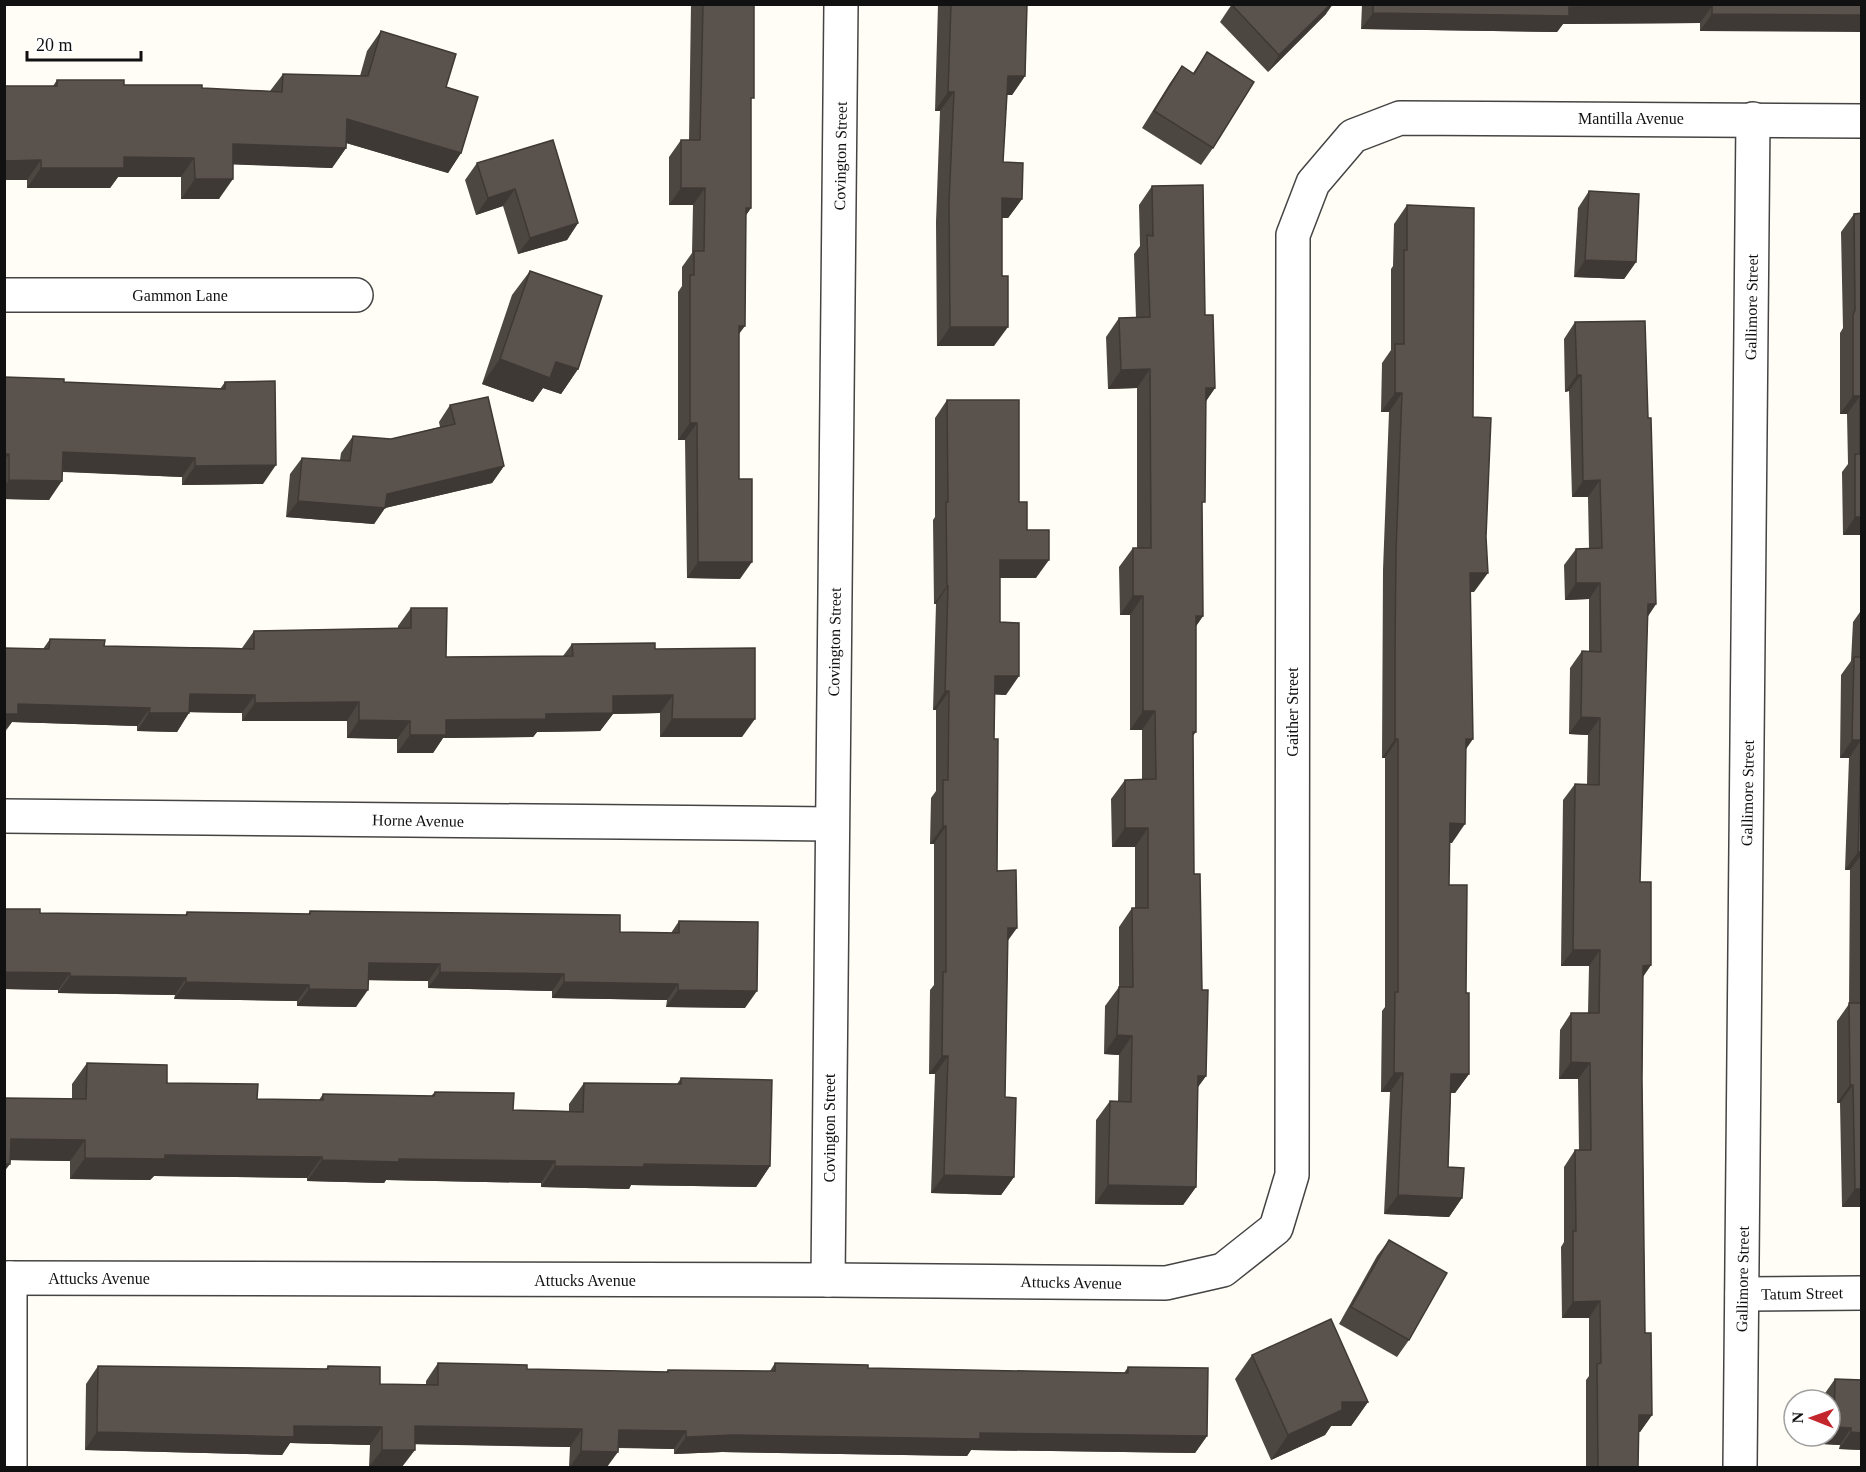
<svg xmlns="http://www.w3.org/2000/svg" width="1866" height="1472" viewBox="0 0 1866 1472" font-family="Georgia,serif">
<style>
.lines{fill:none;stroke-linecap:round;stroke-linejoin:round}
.street-casing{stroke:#444;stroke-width:36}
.street{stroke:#fff;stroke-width:33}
.wall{fill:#4d4742}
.shaded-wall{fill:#3f3936}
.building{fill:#5a524d;stroke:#3f3936;stroke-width:1.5}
.labels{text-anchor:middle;stroke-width:6;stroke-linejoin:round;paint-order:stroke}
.street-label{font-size:16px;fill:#111;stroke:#fff}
</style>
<rect width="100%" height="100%" fill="#fffdf5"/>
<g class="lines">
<defs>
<g id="street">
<polyline points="4,295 356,295"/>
<polyline points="4,816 831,824"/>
<polyline points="4,1278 828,1280 1166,1283 1223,1270 1276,1228 1292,1175 1293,235 1313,183 1353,136 1400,118 1862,121"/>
<polyline points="10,1278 10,1468"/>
<polyline points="828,1280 841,4"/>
<polyline points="1742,1294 1862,1293"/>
<polyline points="1740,1468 1753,119"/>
</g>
</defs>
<use href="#street" class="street-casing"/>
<use href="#street" class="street"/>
</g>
<g class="wall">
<polygon points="691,4 754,4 751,102 751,208 746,215 739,334 739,479 740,579 687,578 685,440 678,440 678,292 682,286 682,267 692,253 693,205 669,205 669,157 681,140 689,140"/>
<polygon points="938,4 1027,4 1025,76 1012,95 1007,95 1003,162 1022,199 1008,218 1002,218 994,346 937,346 936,222 940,111 935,111"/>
<polygon points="1232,4 1326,14 1268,72 1220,22"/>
<polygon points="1362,4 1862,4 1700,31 1700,23 1563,24 1557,32 1361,29"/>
<polygon points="381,31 446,87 461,153 448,173 346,143 346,148 332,168 233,164 219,199 181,199 181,177 118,177 110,188 27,188 27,180 4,180 4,86 53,86 57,80 124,85 270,91 283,74 360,76 367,51"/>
<polygon points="1207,52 1213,148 1201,165 1142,128 1170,83 1182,66 1193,73"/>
<polygon points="477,163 578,223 567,240 518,254 503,206 476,215 465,180"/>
<polygon points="1152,186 1205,315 1215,388 1206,401 1202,507 1203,616 1196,626 1196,732 1193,736 1194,874 1202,990 1206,1076 1198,1087 1196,1187 1183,1205 1095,1204 1096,1120 1110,1101 1118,1101 1119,1055 1104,1054 1105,1006 1119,987 1119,927 1132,908 1135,908 1135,847 1112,847 1111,799 1125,780 1142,780 1142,730 1130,730 1130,615 1120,615 1119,567 1133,548 1137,548 1137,388 1108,389 1106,337 1119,318 1136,318 1134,254 1140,246 1139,205"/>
<polygon points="1589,191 1636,262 1624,279 1574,277 1578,208"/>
<polygon points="1407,205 1473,417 1474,592 1470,592 1466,749 1452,843 1449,843 1449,885 1466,993 1469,1074 1455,1093 1451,1093 1448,1167 1462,1198 1449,1217 1384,1214 1390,1092 1381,1092 1382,1011 1385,1007 1385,758 1382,758 1383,570 1389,412 1381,412 1382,363 1391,350 1391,269 1393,266 1394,224"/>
<polygon points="1862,213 1862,535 1843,535 1842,472 1848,464 1847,414 1840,414 1840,333 1843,328 1841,232 1854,214"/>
<polygon points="530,271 578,369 561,394 543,388 533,402 482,384 512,295"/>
<polygon points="1575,322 1648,418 1656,604 1647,617 1640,882 1651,965 1643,977 1642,1079 1645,1333 1652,1415 1640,1432 1638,1432 1638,1467 1586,1467 1586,1380 1589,1376 1589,1318 1562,1318 1561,1247 1564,1242 1564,1167 1575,1150 1579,1150 1578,1079 1559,1079 1560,1030 1571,1013 1588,1013 1589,966 1561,966 1563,800 1575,784 1587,784 1588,735 1569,734 1570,668 1582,651 1589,652 1589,599 1565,600 1564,565 1576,549 1589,548 1588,497 1572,497 1569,391 1565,392 1564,339"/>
<polygon points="4,377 64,382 220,389 225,382 263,484 182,485 182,477 63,472 49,500 4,499"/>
<polygon points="947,400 1019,502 1027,530 1036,578 1000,578 1000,622 1006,695 995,694 994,739 997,871 1008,941 1005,1097 1014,1177 1001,1195 931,1193 935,1074 929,1074 930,990 934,985 934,844 930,844 931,798 936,791 936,710 933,710 936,604 934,604 933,520 935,517 935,418"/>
<polygon points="450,405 504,466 492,483 385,508 374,524 286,517 290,474 302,458 340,460 341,453 353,436 391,439 440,427 439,422"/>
<polygon points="1862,586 1862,1207 1842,1207 1840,1103 1837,1103 1837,1021 1849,1004 1850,870 1845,870 1849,758 1840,758 1841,675 1851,661 1853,622 1860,612"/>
<polygon points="411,608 446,657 563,656 572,644 655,649 742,737 660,737 660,713 613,714 600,731 537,732 533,737 443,738 433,753 397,753 397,739 347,738 347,721 242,721 242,713 189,712 177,732 137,731 137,726 12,722 5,732 43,649 50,639 104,646 242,648 254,631 398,628 398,626"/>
<polygon points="4,909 40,913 185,915 187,912 308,914 310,911 620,932 671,933 679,921 745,1008 666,1007 667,1000 552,998 552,991 428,988 428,981 368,980 356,1007 297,1006 297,1001 174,999 175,995 58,993 58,990 4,989"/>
<polygon points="87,1063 167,1083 257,1099 319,1100 323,1094 431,1096 435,1092 513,1110 569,1111 569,1104 584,1083 677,1084 681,1078 770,1166 756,1187 631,1185 629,1189 541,1187 541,1183 386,1180 384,1183 307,1181 307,1178 154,1176 150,1180 70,1179 70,1161 10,1160 4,1098 72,1099 72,1084"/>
<polygon points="1389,1240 1409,1340 1397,1357 1339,1324 1377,1256"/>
<polygon points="1252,1355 1368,1402 1351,1426 1331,1426 1325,1435 1271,1460 1235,1379"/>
<polygon points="438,1363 527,1369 666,1372 668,1370 770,1371 775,1363 868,1368 1124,1373 1128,1367 1207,1436 1195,1453 971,1450 967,1456 722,1452 674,1454 674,1449 618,1448 607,1467 569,1467 570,1447 415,1444 369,1467 370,1445 290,1443 282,1455 85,1450 86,1384 98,1366 326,1369 328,1366 380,1384 426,1384 426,1381"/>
<polygon points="1835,1379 1862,1380 1862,1450 1839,1449 1840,1445 1822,1444 1822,1436 1830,1436 1830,1400 1823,1400 1823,1396"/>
</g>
<g class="shaded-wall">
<polygon points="1331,4 1333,4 1326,14 1268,72 1279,55"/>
<polygon points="1712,6 1700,23 1563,24 1557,32 1361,29 1373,13 1569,7"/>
<polygon points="1712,14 1862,15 1862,32 1700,31"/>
<polygon points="1008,76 1025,76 1012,95 994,95"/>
<polygon points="948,92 954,92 940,111 935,111"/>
<polygon points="347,119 461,153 448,173 333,139"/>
<polygon points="233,144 346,148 332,168 219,164"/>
<polygon points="124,157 194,158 181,177 118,177 110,188 27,188 41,168"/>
<polygon points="41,160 27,180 4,180 4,161"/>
<polygon points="195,179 233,179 219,199 181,199"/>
<polygon points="681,188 705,188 693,205 669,205"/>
<polygon points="515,189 503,206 476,215 488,198"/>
<polygon points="1002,198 1022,199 1008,218 989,217"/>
<polygon points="746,208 751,208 739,225"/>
<polygon points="578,223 567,240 518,254 530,238"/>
<polygon points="1585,260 1636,262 1624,279 1574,277"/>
<polygon points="739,326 745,326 733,342"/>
<polygon points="950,327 1008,327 994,346 937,346"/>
<polygon points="500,359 556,362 578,369 561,394 543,388 533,402 482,384"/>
<polygon points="1150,369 1137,388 1108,389 1121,370"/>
<polygon points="1577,375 1581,375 1569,391 1565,392"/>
<polygon points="1206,388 1215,388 1202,407"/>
<polygon points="1395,393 1402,393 1389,412 1381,412"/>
<polygon points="1853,396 1860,396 1847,414 1840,414"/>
<polygon points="690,423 697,423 685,440 678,440"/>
<polygon points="63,452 195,458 182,477 50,471"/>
<polygon points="4,454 9,454 4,461"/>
<polygon points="276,465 263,484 182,485 195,466"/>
<polygon points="504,466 492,483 385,508 374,524 286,517 298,501 387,494"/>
<polygon points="9,480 62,481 49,500 4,499 4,486"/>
<polygon points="1600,480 1588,497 1572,497 1583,481"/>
<polygon points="1855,517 1862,517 1862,535 1843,535"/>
<polygon points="1000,560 1049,560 1036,578 987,578"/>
<polygon points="698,562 752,562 740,579 687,578"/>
<polygon points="1470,573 1488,573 1474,592 1457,592"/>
<polygon points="1576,583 1600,583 1589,599 1565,600"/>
<polygon points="947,586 948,586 936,604 934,604"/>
<polygon points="1133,596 1143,596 1130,615 1120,615"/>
<polygon points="1648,604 1656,604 1645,621"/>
<polygon points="1196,616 1203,616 1190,635"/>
<polygon points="995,676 1019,676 1006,695 982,694"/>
<polygon points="945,691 949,691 936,710 933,710"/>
<polygon points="190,694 255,695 242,713 177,712"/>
<polygon points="673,695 660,713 613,714 600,731 537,732 533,737 443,738 433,753 397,753 410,735 446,720 546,714 613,696"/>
<polygon points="359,702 347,721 242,721 255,703"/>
<polygon points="18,704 150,708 137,726 12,722 4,732 4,714"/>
<polygon points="1143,711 1155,711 1142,730 1130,730"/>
<polygon points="149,713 189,713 177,732 137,731"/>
<polygon points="1581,717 1600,718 1588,735 1569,734"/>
<polygon points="672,719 755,719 742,737 660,737"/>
<polygon points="359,720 410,721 397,739 347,738"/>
<polygon points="1395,739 1398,739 1385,758 1382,758"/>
<polygon points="1466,739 1473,739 1460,758"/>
<polygon points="1852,740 1861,740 1849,758 1840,758"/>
<polygon points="1450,823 1465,824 1452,843 1436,842"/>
<polygon points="943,826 946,826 934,844 930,844"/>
<polygon points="1125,828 1148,828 1135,847 1112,847"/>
<polygon points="1858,852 1862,852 1862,854 1850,870 1845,870"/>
<polygon points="1008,928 1017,928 1004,946"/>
<polygon points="1573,950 1600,950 1589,966 1561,966"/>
<polygon points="369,963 440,964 428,981 357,980"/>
<polygon points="1651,965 1639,982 1643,966"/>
<polygon points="4,972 70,973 58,990 4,989"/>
<polygon points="440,972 564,974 552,991 428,988"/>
<polygon points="70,976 186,978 175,995 58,993"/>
<polygon points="186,982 309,985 297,1001 174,999"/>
<polygon points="564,982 678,984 667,1000 552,998"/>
<polygon points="309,989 368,990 356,1007 297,1006"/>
<polygon points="678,990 757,991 745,1008 666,1007"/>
<polygon points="1117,1035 1132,1036 1119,1055 1104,1054"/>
<polygon points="942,1056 948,1056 935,1074 929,1074"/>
<polygon points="1571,1062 1590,1063 1578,1079 1559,1079"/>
<polygon points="1394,1073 1403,1073 1390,1092 1381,1092"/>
<polygon points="1451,1074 1469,1074 1455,1093 1438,1093"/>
<polygon points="1198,1076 1206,1076 1192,1095"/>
<polygon points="1850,1085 1853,1085 1840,1103 1837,1103"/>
<polygon points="11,1139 85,1140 70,1161 4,1160"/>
<polygon points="165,1155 322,1157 307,1178 154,1176 150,1180 70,1179 85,1158"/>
<polygon points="399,1159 555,1161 541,1183 386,1180 384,1183 307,1181 322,1160"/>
<polygon points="4,1164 10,1164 4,1172"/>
<polygon points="644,1164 770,1166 756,1187 631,1185 629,1189 541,1187 555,1166"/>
<polygon points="944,1175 1014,1177 1001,1195 931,1193"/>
<polygon points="1108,1185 1196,1187 1183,1205 1095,1204"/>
<polygon points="1855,1189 1862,1189 1862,1207 1842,1207"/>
<polygon points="1398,1195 1462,1198 1449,1217 1384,1214"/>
<polygon points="1600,1301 1589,1318 1562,1318 1573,1302"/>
<polygon points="1342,1402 1368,1402 1351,1426 1331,1426 1325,1435 1271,1460 1288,1435"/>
<polygon points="1639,1415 1652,1415 1640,1432 1627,1432"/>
<polygon points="294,1426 382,1427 370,1445 290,1443 282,1455 85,1450 97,1432"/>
<polygon points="415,1426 582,1429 570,1447 403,1444"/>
<polygon points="1834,1427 1851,1428 1840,1445 1822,1444 1827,1436 1830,1436 1830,1432"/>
<polygon points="619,1430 686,1431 674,1449 606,1447"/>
<polygon points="1851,1432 1862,1433 1862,1450 1839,1449"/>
<polygon points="980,1433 1207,1436 1195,1453 971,1450 967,1456 722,1452 674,1454 686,1437 734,1435"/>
<polygon points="382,1450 415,1450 402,1467 369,1467"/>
<polygon points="581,1451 618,1452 607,1467 570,1467"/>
</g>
<g class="building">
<polygon points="703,4 754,4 754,98 751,98 751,208 746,208 745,326 739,326 739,479 752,479 752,562 698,562 697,423 690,423 690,275 694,275 694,251 704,251 705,188 681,188 681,140 700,140"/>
<polygon points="951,4 1027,4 1025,76 1008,76 1003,162 1023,163 1022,199 1002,198 1002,276 1008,276 1008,327 950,327 949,202 954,92 948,92"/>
<polygon points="1232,4 1331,4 1279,55 1232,5"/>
<polygon points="1373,4 1862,4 1862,15 1712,14 1712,6 1569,7 1569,16 1373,13"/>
<polygon points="381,31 456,54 446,87 478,97 461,153 347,119 346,148 233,144 233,179 195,179 194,158 124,157 124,168 41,168 41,160 4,161 4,86 57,86 57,80 124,80 124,85 202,85 202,88 282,92 283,74 368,76"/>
<polygon points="1207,52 1254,82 1213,148 1154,111 1182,66 1194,74"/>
<polygon points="553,140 578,223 530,238 515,189 488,198 477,163"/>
<polygon points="1203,185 1205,315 1213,315 1215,388 1206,388 1205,502 1202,502 1203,616 1196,616 1196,732 1193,732 1194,874 1200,874 1202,990 1208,990 1206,1076 1198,1076 1196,1187 1108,1185 1110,1101 1131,1102 1132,1036 1117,1035 1119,987 1133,987 1132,908 1148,908 1148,828 1125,828 1125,780 1156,779 1155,711 1143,711 1143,596 1133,596 1133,548 1151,548 1150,369 1121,370 1119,318 1150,317 1147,235 1153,236 1152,186"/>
<polygon points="1589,191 1639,194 1636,262 1585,260"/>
<polygon points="1407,205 1474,208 1473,417 1491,418 1486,537 1488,573 1470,573 1473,739 1466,739 1465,824 1450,823 1449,885 1467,885 1466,993 1469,993 1469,1074 1451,1074 1448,1167 1464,1168 1462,1198 1398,1195 1403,1073 1394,1073 1395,992 1398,992 1398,739 1395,739 1395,652 1396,551 1402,393 1395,393 1395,344 1404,344 1404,250 1407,250"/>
<polygon points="1862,213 1862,517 1855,517 1855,454 1860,454 1860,396 1853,396 1853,315 1855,310 1854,214"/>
<polygon points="530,271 602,296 578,369 556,362 550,378 500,359"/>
<polygon points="1645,321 1648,418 1651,418 1656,604 1648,604 1640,882 1651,882 1651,965 1643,966 1642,1079 1645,1333 1651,1333 1652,1415 1639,1415 1638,1467 1598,1467 1597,1364 1601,1363 1600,1301 1573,1302 1573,1231 1576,1231 1575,1150 1591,1150 1590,1063 1571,1062 1571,1013 1599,1013 1600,950 1573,950 1575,784 1599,785 1600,718 1581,717 1582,651 1601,652 1600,583 1576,583 1576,549 1602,548 1600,480 1583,481 1581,375 1577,375 1575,322"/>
<polygon points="4,377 64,379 64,382 225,389 225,382 275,381 276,465 195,466 195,458 63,452 62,481 9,480 9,454 4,454"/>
<polygon points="488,397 504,466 387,494 385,508 298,501 302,458 350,461 353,436 391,439 455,424 450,405"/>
<polygon points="947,400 1019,400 1019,502 1027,502 1027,530 1049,530 1049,560 1000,560 1000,622 1019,623 1019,676 995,676 994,739 998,739 997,871 1016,870 1017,928 1008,928 1005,1097 1016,1098 1014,1177 944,1175 948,1056 942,1056 943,972 946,972 946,826 943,826 943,780 948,780 949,691 945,691 948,586 947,586 946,502 948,502"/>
<polygon points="411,608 447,608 446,657 573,656 572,644 655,643 655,649 755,648 755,719 672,719 673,695 613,696 613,713 546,714 546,719 446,720 446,735 410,735 410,721 359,720 359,702 255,703 255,695 190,694 189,713 149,713 150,708 18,704 18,714 4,714 4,648 49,649 50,639 105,640 104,646 254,649 254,631 411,628"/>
<polygon points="1854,657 1862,657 1862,852 1858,852 1861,740 1852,740"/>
<polygon points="4,909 40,909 40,913 187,915 187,912 310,914 310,911 620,915 620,932 679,933 679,921 758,922 757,991 678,990 678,984 564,982 564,974 440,972 440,964 369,963 368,990 309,989 309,985 186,982 186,978 70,976 70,973 4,972"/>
<polygon points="1862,968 1862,1189 1855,1189 1853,1085 1850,1085 1849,1003 1861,1003"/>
<polygon points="87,1063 167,1065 167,1083 258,1084 257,1099 323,1100 323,1094 434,1096 435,1092 514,1093 513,1110 583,1112 584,1083 681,1084 681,1078 772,1080 770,1166 644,1164 644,1167 555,1166 555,1161 399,1159 399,1162 322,1160 322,1157 165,1155 165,1159 85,1158 85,1140 11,1139 10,1164 4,1164 4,1098 86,1099"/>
<polygon points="1389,1240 1447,1273 1409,1340 1351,1307"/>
<polygon points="1331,1319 1368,1402 1342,1402 1342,1410 1288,1435 1252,1355"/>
<polygon points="438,1363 527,1365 527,1369 668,1372 668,1370 775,1371 775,1363 868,1365 868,1368 1128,1373 1128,1367 1208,1368 1207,1436 980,1433 980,1439 734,1435 686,1437 686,1431 619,1430 618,1452 581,1451 582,1429 415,1426 415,1450 382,1450 382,1427 294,1426 294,1437 97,1432 98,1366 328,1369 328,1366 380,1367 380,1384 438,1385"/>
<polygon points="1835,1379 1862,1380 1862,1433 1851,1432 1851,1428 1834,1427"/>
</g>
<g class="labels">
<g class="street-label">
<text x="1631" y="124">Mantilla Avenue</text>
<text transform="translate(840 156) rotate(-89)" y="6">Covington Street</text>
<text x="180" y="301">Gammon Lane</text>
<text transform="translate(1751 307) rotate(-89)" y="6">Gallimore Street</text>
<text transform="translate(834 642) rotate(-89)" y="6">Covington Street</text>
<text transform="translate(1292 712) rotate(-90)" y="6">Gaither Street</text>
<text transform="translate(1747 793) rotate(-89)" y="6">Gallimore Street</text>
<text transform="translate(418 820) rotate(1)" y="6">Horne Avenue</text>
<text transform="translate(829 1128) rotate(-90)" y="6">Covington Street</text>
<text x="99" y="1284">Attucks Avenue</text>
<text transform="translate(1742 1279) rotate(-89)" y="6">Gallimore Street</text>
<text x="585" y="1286">Attucks Avenue</text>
<text transform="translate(1071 1282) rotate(1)" y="6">Attucks Avenue</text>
<text transform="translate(1802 1293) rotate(-1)" y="6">Tatum Street</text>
</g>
</g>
<rect width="1866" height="1472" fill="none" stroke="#111111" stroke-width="12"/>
<g transform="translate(1812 1418) rotate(271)"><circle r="28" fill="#ffffff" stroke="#a0a0a0" stroke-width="1.5"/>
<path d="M0-4.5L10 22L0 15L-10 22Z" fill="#c4262e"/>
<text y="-9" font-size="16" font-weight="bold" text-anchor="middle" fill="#111111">N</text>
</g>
<path d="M27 51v9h114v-9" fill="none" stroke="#111111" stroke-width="3"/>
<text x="36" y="51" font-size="18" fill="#111111" stroke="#ffffff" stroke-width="4.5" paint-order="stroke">20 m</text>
</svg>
